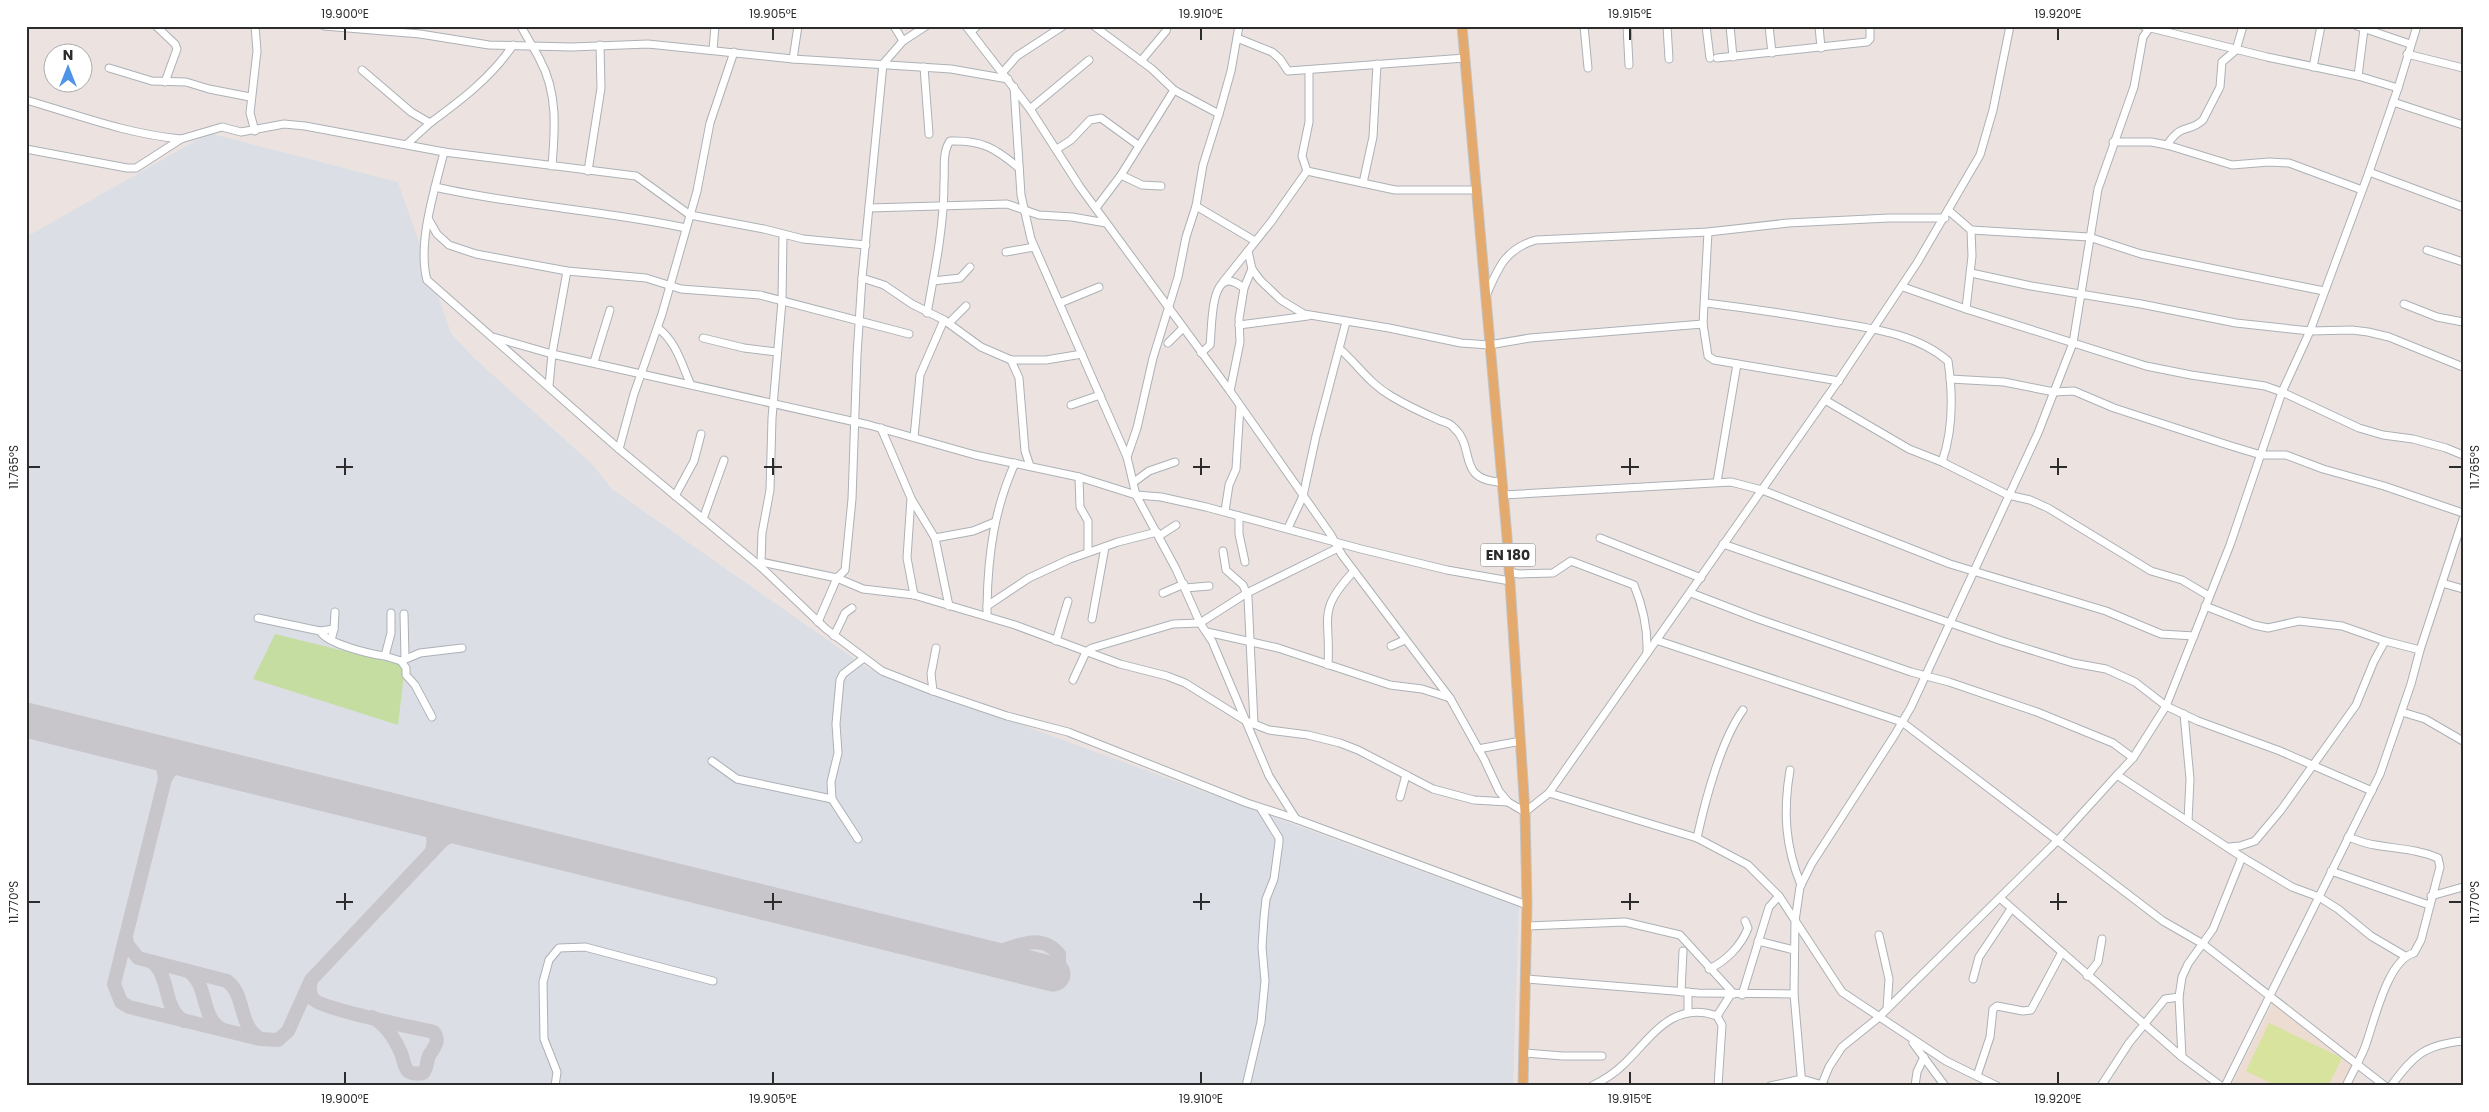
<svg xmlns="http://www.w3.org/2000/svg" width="2489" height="1112" viewBox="0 0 2489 1112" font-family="Poppins,sans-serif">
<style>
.education{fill:#ecdcd1}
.airport{fill:#dbdfe5}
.green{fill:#c5dda1}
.pitch{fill:#d8e39e}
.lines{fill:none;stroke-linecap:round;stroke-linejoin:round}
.taxiway{stroke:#c8c6ca;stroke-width:14}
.runway{stroke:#c8c6ca;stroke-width:35}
.minor-casing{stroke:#acb1b7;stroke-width:9}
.major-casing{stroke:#c4c4c4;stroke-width:11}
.minor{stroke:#fff;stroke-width:7}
.major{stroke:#e4a96c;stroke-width:9}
.ticks{fill:none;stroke:#2c2c2c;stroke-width:2}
.labels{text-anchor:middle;stroke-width:4.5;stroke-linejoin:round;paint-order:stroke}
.shield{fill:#fff;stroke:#6b6b6b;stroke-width:1}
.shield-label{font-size:14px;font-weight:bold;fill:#2c2c2c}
.neatline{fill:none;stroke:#2c2c2c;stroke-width:2}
.ticks-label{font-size:12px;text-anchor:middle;fill:#2c2c2c}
</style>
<rect width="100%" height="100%" fill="#ece3e0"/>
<polygon class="education" points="2274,1001 2357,1064 2346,1086 2231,1086"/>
<polygon class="airport" points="209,133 398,182 451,333 473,357 591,463 612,489 869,669 1519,907 1513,1086 26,1086 26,237"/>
<polygon class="green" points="275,634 405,666 398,725 253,679"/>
<polygon class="pitch" points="2269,1023 2342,1058 2328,1086 2277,1086 2246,1071"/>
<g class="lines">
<g class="taxiway">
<path d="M 146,749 C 159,757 164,764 165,779"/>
<path d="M 190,760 C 178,764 170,768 165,779 L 114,984 L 121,1002 L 129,1007 L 260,1039 L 278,1040 L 288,1031 L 311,980 L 442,841 L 454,833 L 473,830"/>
<path d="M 422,818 C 432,832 437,836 431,853"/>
<path d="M 126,936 L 127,944 L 138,958 L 227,981 C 246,995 238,1025 259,1038"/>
<path d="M 972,954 C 978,953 985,954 992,953 C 1016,948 1039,931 1059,954 L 1059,969 L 1053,974"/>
<path d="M 152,962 C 171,976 162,1008 184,1021"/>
<path d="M 188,971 C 209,985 200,1016 221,1029"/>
<path d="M 311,981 C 309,988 309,994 313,999 C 322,1009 416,1028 434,1032 C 440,1042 435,1046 430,1054 C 426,1060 428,1068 423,1073 C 403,1076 406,1066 401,1053 C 395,1039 385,1024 372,1017"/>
</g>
<polyline class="runway" points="26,720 1053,974"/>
<defs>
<g id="minor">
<polyline points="156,26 175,44 177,49 165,82"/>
<polyline points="255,26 257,51 250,113 255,131"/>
<polyline points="324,26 420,34 489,45 572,47 648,44 793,59 951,69 1008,79"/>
<path d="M 521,26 C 527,38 534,48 540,60 C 558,93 555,130 552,166"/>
<polyline points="966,26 1030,109 1080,187 1230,391 1331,535 1342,555 1450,698 1484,759 1499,791 1508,802 1525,812 1549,793 1841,377 1917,263 1980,155 1993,110 2010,26"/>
<polyline points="1094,26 1152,69 1174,90 1121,175 1096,208"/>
<polyline points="1584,26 1588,68"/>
<polyline points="1627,26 1629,65"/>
<polyline points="1667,26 1669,59"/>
<polyline points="1706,26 1710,58"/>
<polyline points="1730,26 1733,57"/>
<polyline points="1769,26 1772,53"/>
<polyline points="1819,26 1821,48"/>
<polyline points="2143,26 2267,57 2358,76 2398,88"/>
<polyline points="2357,26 2410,44"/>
<polyline points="971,32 977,26"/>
<polyline points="1237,38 1272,52 1280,59 1288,71 1465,58"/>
<polyline points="903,41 926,26"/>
<polyline points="713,50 715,26"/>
<polyline points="2407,54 2463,68"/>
<polyline points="1717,58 1867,42 1870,39 1870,26"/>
<polyline points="793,59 798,26"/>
<polyline points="1141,61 1166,31 1167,26"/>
<polyline points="924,67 929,134"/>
<polyline points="2313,67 2321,26"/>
<polyline points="109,68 152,81 186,82 209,89 250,97"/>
<polyline points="362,70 411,112 430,123 407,144"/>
<polyline points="1309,70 1309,122 1302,156 1307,171 1395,190 1476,190"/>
<polyline points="1003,72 1017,56 1063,26"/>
<polyline points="2358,76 2364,29"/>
<polyline points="1014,87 1021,195 1031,239 1127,457 1136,495 1176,569 1200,623 1212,641 1269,776 1296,819"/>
<path d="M 26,100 C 78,115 127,134 181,139"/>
<polyline points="2393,102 2463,125"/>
<polyline points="1030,109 1089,60"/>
<polyline points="1219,114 1231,71 1239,26"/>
<path d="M 430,123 C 460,101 492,77 513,45"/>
<polyline points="2113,142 2151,142 2167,145 2232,165 2269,162 2289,163 2362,190"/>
<path d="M 2167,145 C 2183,121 2188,134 2203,120 L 2220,87 L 2222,62 L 2236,50 L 2243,26"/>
<polyline points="26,149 127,168 136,168 181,139 222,127 241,132 284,124 305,126 444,152 636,176 690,215 764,229 803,239 866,245"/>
<polyline points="1057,149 1071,140 1090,120 1101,118 1138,145"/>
<path d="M 444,152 C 435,189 417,243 427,280 L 619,449 L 761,567 L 826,629 L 882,671 L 933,691 L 1007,716 L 1068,732 L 1247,803 L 1296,819 L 1527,905"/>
<polyline points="588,171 601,88 600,45"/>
<polyline points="2369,172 2463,207"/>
<polyline points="1121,175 1142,185 1161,186"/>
<polyline points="1363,183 1373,137 1377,64"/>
<path d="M 435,187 C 518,206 603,210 686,228"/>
<polyline points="1196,206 1255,241"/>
<polyline points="869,208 1007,204 1039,215 1072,217 1106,223"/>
<polyline points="1948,210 1971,230 1972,256 1966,309"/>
<polyline points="429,220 437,234 449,245 476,254 567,271 646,278 681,289 760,295 909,334"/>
<polyline points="1971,230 2089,237 2141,254 2324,291"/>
<polyline points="1708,232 1703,324 1708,356 1714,360 1839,381"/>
<polyline points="2427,250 2463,262"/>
<polyline points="1248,251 1252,269 1260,280 1281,300 1304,314 1389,328 1461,343 1489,345 1530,338 1703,324"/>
<polyline points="1006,252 1034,247"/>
<polyline points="1971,273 2031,286 2141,304 2236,323 2310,331 2352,330 2368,332 2389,337 2463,367"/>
<polyline points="862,278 884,285 912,304 944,320 981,347 1011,360 1046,360 1082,354"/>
<polyline points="933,281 960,278 970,267"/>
<polyline points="1223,282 1271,222 1307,171"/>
<polyline points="1903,287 1966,309 2146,366 2191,375 2265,386 2282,392 2359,428 2383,435 2413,439 2446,448 2463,455"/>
<polyline points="1244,288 1252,269"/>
<path d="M 1486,296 C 1498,268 1505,249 1536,240 L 1708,232 L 1788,223 L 1889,218 L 1945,218"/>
<polyline points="1060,303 1099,287"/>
<path d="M 1706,303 C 1747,308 1788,314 1828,321 C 1868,328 1916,333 1948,361 C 1953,394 1953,430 1942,462"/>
<polyline points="2404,304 2437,317 2463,322"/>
<path d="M 927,313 C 935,270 944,226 944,182 C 945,169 942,152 950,141 C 982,140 995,148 1019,168"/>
<polyline points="949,323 966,306"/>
<polyline points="1239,325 1308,316"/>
<path d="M 658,328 C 676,342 681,362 690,383"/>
<polyline points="493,337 552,354 869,425 975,455 1079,477 1136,495 1161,497 1206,507 1361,549 1447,570 1510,581"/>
<polyline points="703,338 744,348 777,352"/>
<polyline points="1168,343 1183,328"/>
<path d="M 1340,349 C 1358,365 1370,384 1391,396 C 1406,405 1423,413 1439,420 C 1444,422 1450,423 1453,427 C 1477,447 1455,480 1501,482"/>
<path d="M 1201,353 L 1210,345 C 1212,331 1210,279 1230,281 C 1235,282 1240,285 1244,288 L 1239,319 L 1240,342 L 1230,391"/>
<polyline points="1011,360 1019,378 1025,451 1030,466"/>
<polyline points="594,362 610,310"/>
<polyline points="1950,379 2004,382 2054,392 2074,391 2114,408 2228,445 2261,455 2286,455 2323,469 2384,486 2463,513"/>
<polyline points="549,386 552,354 567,271"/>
<polyline points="1825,400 1909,449 1942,462 2008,495 2030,500 2048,508 2151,571 2182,580 2209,596"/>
<polyline points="1071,405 1100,395"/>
<polyline points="881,428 911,498 907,558 914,595"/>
<polyline points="914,437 920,375 944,320"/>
<polyline points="619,449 634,394 662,314 697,191 710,123 734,52"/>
<polyline points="1127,457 1137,428 1153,358 1178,277 1186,237 1196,206 1203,165 1219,114 1174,90"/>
<polyline points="1079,477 1080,507 1088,521 1088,552"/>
<polyline points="1134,482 1149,471 1175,462"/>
<polyline points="1717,482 1737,364"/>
<polyline points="1503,495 1731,482 1762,490 1950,564 2106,611 2161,634 2194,636"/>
<polyline points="675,496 694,461 701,434"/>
<polyline points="912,500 935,538 949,606"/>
<polyline points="1225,511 1229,485 1236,469 1240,406"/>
<polyline points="1239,516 1239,534 1245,562"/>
<polyline points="703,519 724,460"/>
<polyline points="1288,528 1303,496 1316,436 1346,322"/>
<polyline points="1159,536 1176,525"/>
<polyline points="935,538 973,531 995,522"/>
<polyline points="1600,538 1701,578"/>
<polyline points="1723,544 2002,641 2073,663 2106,669 2135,682 2166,706 2198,721 2280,751 2372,791"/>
<polyline points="1223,551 1226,570 1243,585 1248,597 1254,724"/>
<polyline points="761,562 762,533 770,490 772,418 782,301 783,235"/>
<polyline points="761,567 761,562 837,578 845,570 852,499 857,355 862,278 883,64 903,41 894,26"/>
<path d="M 1509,572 L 1519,574 L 1553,573 L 1571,561 L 1634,585 C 1643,607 1648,629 1647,653"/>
<polyline points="2442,583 2463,589"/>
<polyline points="1185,588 1209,586"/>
<polyline points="1163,593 1184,584"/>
<polyline points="1691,593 1756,618 1911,672 1949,682 2037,712 2113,743 2133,758"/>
<path d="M 987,606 C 988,554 994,510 1015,463"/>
<polyline points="2205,606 2254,625 2268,628 2299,621 2342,626 2385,641 2420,650"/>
<polyline points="391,613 391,633 385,656 401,661"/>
<polyline points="404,614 405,658"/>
<polyline points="987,616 987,606 1029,578 1070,559 1118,542 1157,532"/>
<path d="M 258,618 L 320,631 C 327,644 370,654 385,656"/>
<polyline points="1092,619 1105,547"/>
<polyline points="818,622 837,578 863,589 914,595 1015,625 1120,664 1167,676 1185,683 1246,721 1269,730 1308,735 1340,743 1358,750 1433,789 1474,800 1508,802"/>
<polyline points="334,629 335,612"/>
<polyline points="320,631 334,629 331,640"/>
<polyline points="1207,632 1278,648 1390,685 1422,689 1450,698"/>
<polyline points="834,636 845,613 852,608"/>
<polyline points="1656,640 1902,722 2163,921 2203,944 2385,1086"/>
<polyline points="1056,641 1068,601"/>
<polyline points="1391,646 1405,640"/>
<path d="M 1328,665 C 1331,615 1316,612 1354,571"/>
<polyline points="1073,680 1086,652 1092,648 1173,624 1200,623 1247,593 1338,548"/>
<polyline points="933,691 931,674 936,648"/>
<polyline points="2402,712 2425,719 2463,741"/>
<polyline points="2184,714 2190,779 2188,821"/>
<polyline points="432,717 415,685 406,675 406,668 401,661 420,653 462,648"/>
<polyline points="1478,749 1521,741"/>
<polyline points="712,761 737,779 832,799"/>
<path d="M 1790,770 C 1783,811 1785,846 1801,885"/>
<polyline points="2117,775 2242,857 2292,887 2319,897 2338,909 2371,936 2405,956"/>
<polyline points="1549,793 1697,838 1748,865 1779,896 1842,992 1946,1061 1997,1086"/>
<polyline points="1400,797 1406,775"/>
<path d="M 1697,838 C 1705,801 1721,740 1743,710"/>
<polyline points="858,839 832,799 831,782 838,753 836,724 840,680 843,674 864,658"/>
<polyline points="2230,847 2240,846 2255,841 2281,810 2356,705 2374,661 2385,641"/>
<polyline points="2331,871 2429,905"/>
<polyline points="2431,896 2463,887"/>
<polyline points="2000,898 2182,1057 2221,1086"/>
<polyline points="1527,926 1625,922 1680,935 1734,994"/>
<polyline points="1879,935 1889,979 1887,1009"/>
<polyline points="1758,941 1794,950"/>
<path d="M 1709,969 C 1726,961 1741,946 1748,928 L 1745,921"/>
<polyline points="2087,976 2098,962 2102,939"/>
<polyline points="1527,979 1698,993 1794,994"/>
<polyline points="1973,979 1979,957 2011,909"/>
<polyline points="1681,992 1683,951"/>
<polyline points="1742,995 1769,907 1779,896"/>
<polyline points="1688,1013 1688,992"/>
<polyline points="1717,1016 1722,1025 1718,1086"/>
<polyline points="1913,1043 1945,1086"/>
<polyline points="1525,1053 1563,1056 1602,1056"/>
<polyline points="2182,1057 2179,997 2182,977 2188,964 2213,929 2242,857"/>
<polyline points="1977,1076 1990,1037 1993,1009 1997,1006 2023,1011 2031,1010 2062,952"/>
<polyline points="1822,1084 1829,1067 1842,1047 1878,1018 2058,840 2117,775 2133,758 2166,706 2230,545 2282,392 2310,331 2369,172 2398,88 2417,26"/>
<polyline points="555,1086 557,1072 544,1039 543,982 549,960 559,948 585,947 713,981"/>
<polyline points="1246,1086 1261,1022 1265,981 1262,947 1264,918 1266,899 1274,879 1279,842 1279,838 1261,809"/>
<path d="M 1592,1086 C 1604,1080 1615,1073 1624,1064 C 1651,1038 1672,1000 1717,1016 L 1731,994"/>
<polyline points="1770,1086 1802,1079 1826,1086"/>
<polyline points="1802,1086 1794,994 1795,921 1800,887 1812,863 1894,736 1911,707 2038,433 2073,343 2098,189 2134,87 2143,37 2151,26"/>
<polyline points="1915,1086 1917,1072 1924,1057"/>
<polyline points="2101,1086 2129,1043 2165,999 2179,997"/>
<polyline points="2225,1086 2380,774 2411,684 2420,650 2463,519"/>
<path d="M 2346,1086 C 2352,1073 2360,1060 2365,1047 C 2374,1023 2387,960 2414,953 L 2421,940 L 2440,867 L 2438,858 C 2417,849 2397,849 2375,845 C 2366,844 2357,840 2348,837"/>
<path d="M 2391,1086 C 2414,1055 2424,1045 2463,1041"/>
</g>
<polyline id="major" points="1462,26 1507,537 1525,812 1527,905 1523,1086"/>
</defs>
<use href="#minor" class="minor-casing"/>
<use href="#major" class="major-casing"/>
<use href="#minor" class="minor"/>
<use href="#major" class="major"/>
</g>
<path class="ticks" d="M 345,28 L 345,40M 773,28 L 773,40M 1201,28 L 1201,40M 1630,28 L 1630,40M 2058,28 L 2058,40M 345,458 L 345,475M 773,458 L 773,475M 1201,458 L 1201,475M 1630,458 L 1630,475M 2058,458 L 2058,475M 28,467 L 40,467M 336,467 L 353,467M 764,467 L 782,467M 1193,467 L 1210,467M 1621,467 L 1639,467M 2050,467 L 2067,467M 2449,467 L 2462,467M 345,893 L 345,910M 773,893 L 773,910M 1201,893 L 1201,910M 1630,893 L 1630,910M 2058,893 L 2058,910M 28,902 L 40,902M 336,902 L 353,902M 764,902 L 782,902M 1193,902 L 1210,902M 1621,902 L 1639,902M 2050,902 L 2067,902M 2449,902 L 2462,902M 345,1072 L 345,1084M 773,1072 L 773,1084M 1201,1072 L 1201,1084M 1630,1072 L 1630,1084M 2058,1072 L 2058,1084"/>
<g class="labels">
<rect class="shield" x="1480.5" y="543.5" width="55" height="23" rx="4"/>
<g class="shield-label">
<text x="1508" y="560">EN 180</text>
</g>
</g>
<rect width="2489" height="1112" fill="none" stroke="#ffffff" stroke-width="55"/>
<g transform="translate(68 68)"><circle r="24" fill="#ffffff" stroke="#ababab"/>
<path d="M0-4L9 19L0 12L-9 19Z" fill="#4f94e9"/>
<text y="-8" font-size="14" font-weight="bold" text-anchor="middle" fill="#2c2c2c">N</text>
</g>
<rect x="28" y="28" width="2434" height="1056" class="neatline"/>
<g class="ticks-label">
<text x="345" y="18">19.900°E</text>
<text x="773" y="18">19.905°E</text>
<text x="1201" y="18">19.910°E</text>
<text x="1630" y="18">19.915°E</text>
<text x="2058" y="18">19.920°E</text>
<text transform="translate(14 467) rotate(-90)" y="4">11.765°S</text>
<text transform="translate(2475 467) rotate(-90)" y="4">11.765°S</text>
<text transform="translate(14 902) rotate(-90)" y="4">11.770°S</text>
<text transform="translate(2475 902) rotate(-90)" y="4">11.770°S</text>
<text x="345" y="1103">19.900°E</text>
<text x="773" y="1103">19.905°E</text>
<text x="1201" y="1103">19.910°E</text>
<text x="1630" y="1103">19.915°E</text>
<text x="2058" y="1103">19.920°E</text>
</g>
</svg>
